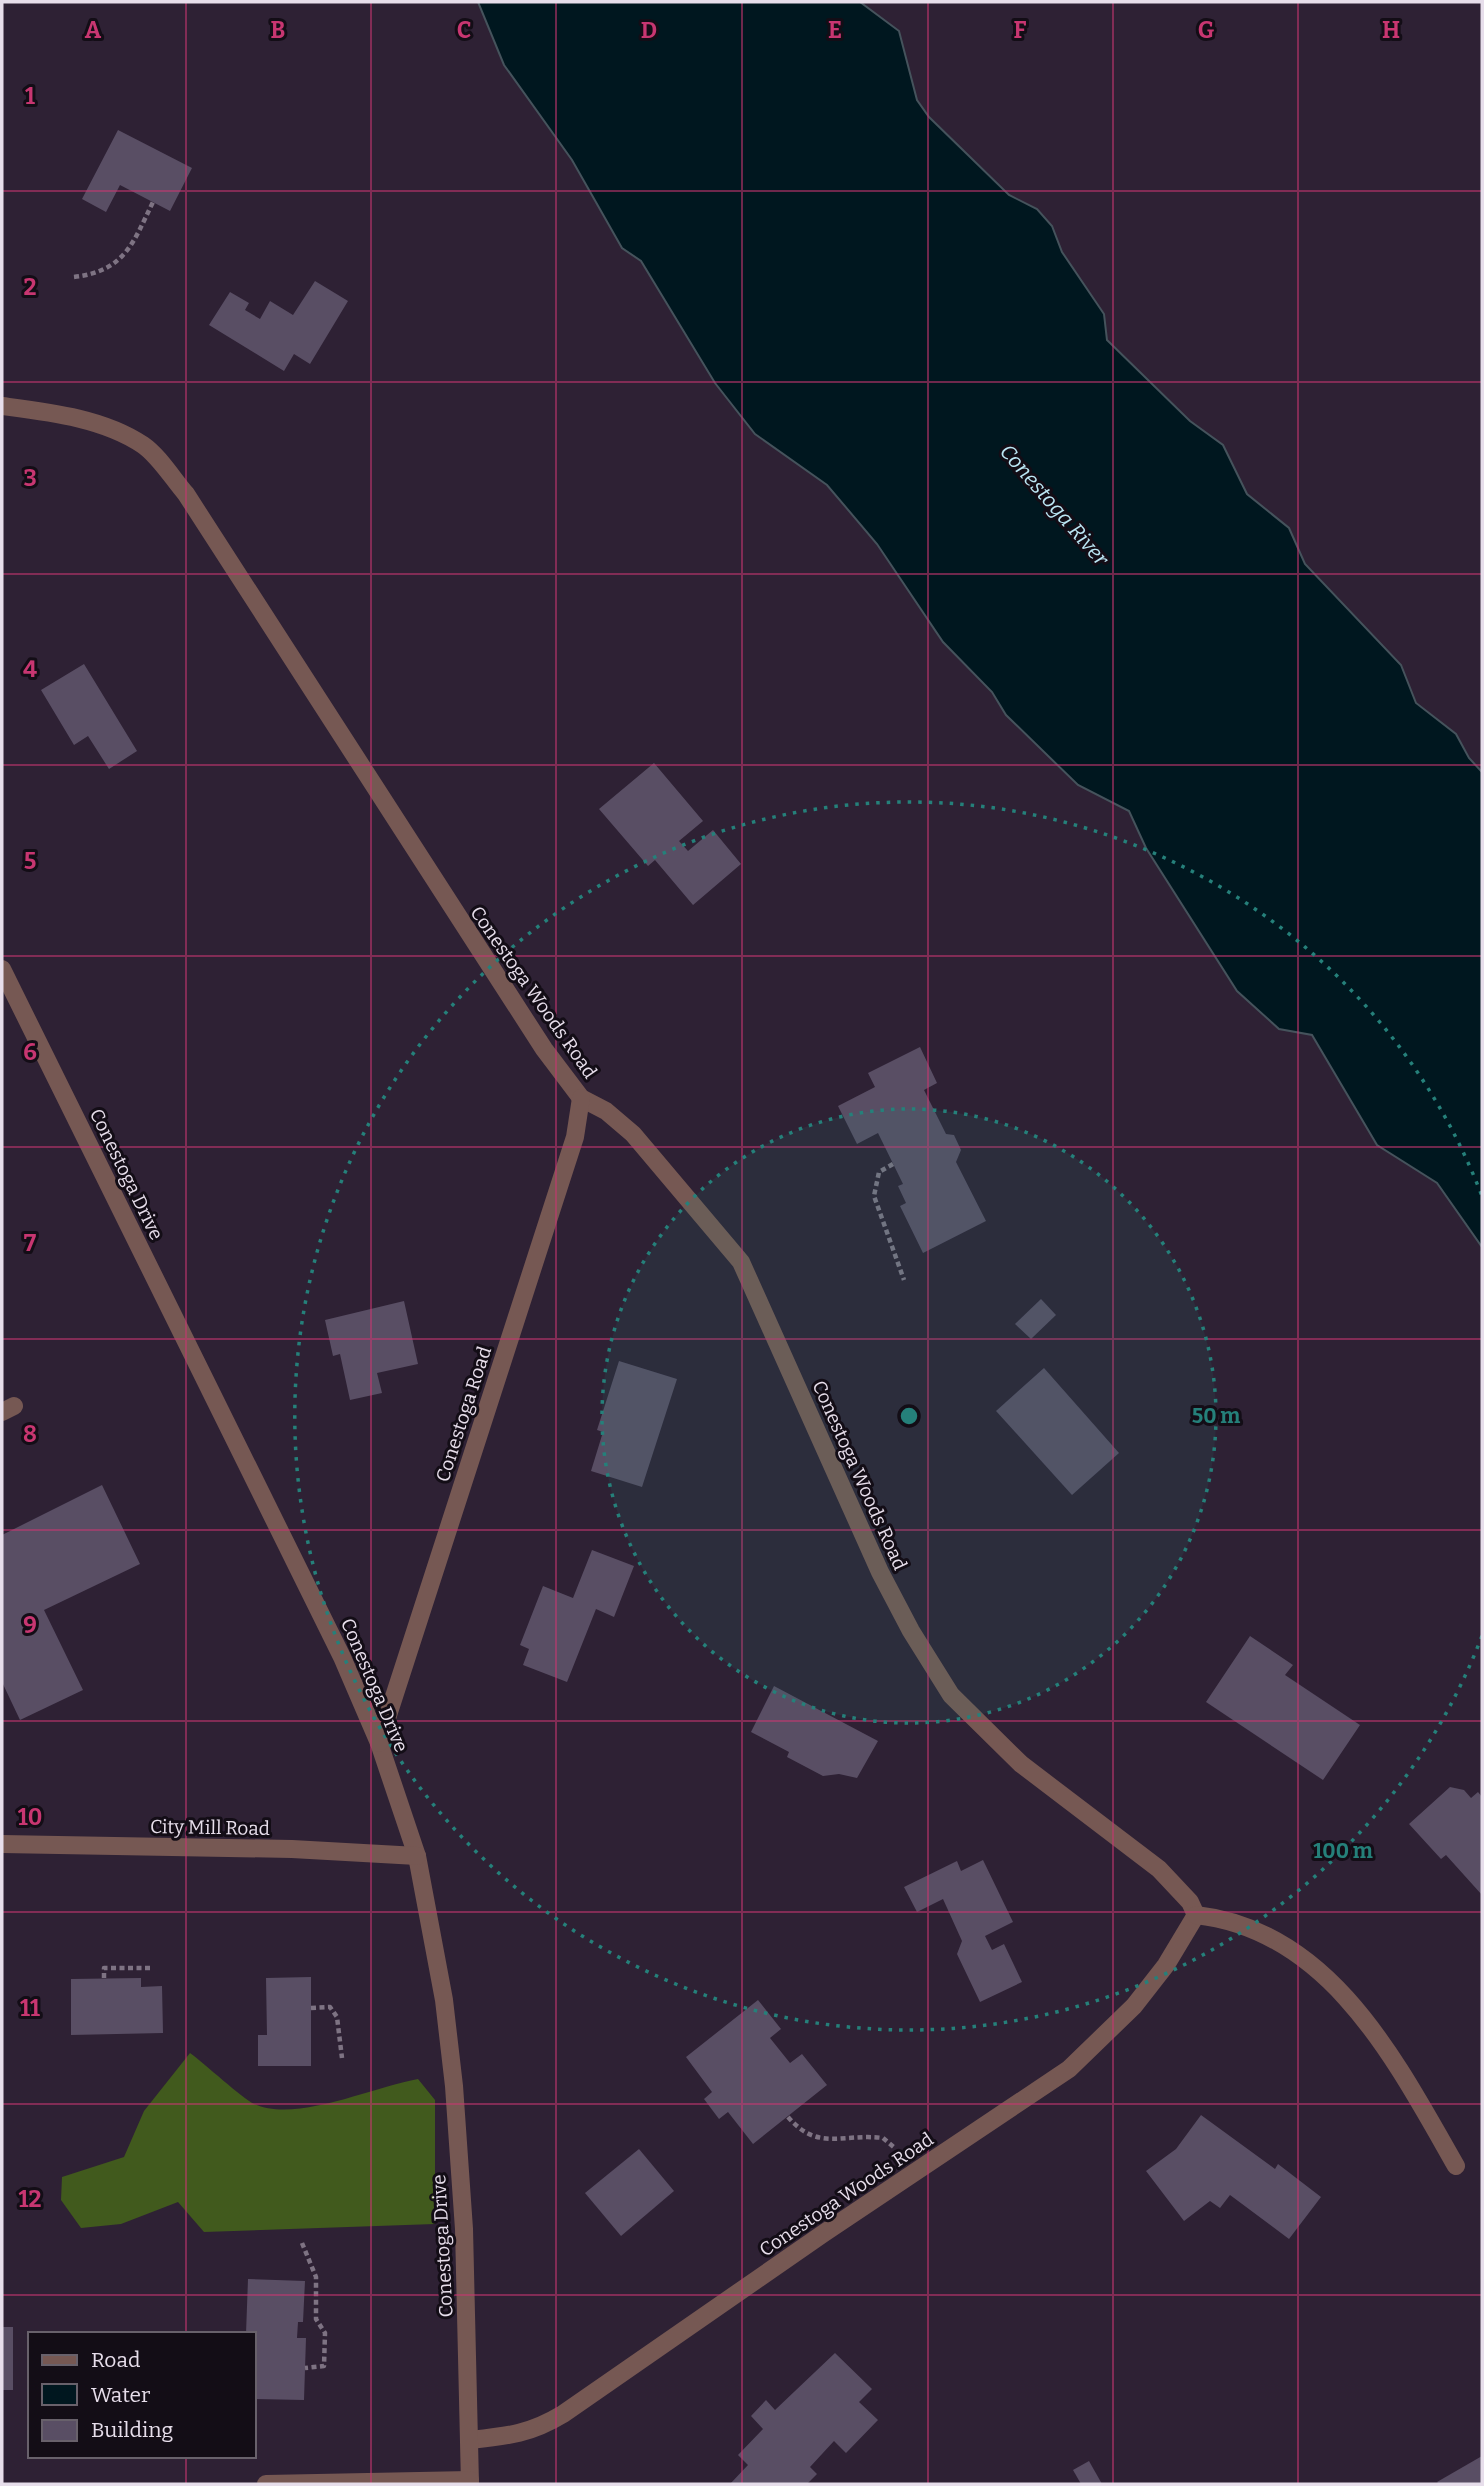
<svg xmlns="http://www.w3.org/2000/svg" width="1484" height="2486" viewBox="0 0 1484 2486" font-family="Bitter,serif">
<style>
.forest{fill:#415a1d}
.water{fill:#00171f;stroke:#45535c;stroke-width:2}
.building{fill:#594e64}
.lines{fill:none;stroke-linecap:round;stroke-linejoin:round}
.path{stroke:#7e7383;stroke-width:4.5;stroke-dasharray:5 3.5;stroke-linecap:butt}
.lane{stroke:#765853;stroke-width:18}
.street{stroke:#765853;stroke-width:18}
.grid{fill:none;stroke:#c83671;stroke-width:2;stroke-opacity:0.55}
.ring{fill:none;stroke:#25807a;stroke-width:3.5;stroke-dasharray:3.5 7}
.labels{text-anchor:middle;stroke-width:6;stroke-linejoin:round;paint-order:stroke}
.street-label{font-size:19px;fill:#e7deeb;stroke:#130d16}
.water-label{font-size:21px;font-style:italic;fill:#bce7f5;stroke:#130d16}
.grid-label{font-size:23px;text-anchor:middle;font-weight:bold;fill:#c83671;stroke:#130d16;stroke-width:6;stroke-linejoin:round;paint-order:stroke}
.centre{fill:#25807a;stroke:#130d16;stroke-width:3.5}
.ring-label{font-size:21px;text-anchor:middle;font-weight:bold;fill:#25807a;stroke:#130d16;stroke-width:6;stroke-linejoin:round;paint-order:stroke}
</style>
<rect width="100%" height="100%" fill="#2e2134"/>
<path class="forest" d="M 190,2053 C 205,2064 242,2098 254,2104 C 297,2123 372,2087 418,2079 L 435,2100 L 435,2224 L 204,2232 L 178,2202 L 121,2224 L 81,2228 L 61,2200 L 62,2177 L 124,2157 L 144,2111 Z"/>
<polygon class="water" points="478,2 860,2 899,31 917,100 929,117 1009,195 1037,209 1052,226 1062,252 1104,314 1107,340 1190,421 1223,445 1247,494 1289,528 1305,564 1401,665 1416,703 1456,734 1469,758 1482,772 1482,1247 1437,1183 1377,1145 1312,1035 1279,1029 1237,991 1146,848 1129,811 1078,785 1006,715 992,692 943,642 877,544 827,485 755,434 715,383 641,261 622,248 572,160 504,65"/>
<g class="building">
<polygon points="118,130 192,168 170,211 120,185 106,212 82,199"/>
<polygon points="315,281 348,301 310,364 294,354 284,371 209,325 230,292 249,303 245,310 260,319 270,301 293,315"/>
<polygon points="84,664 137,751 109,769 88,736 74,745 41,690"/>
<polygon points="654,763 703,821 679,841 688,851 713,830 741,864 693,905 655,860 648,866 599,809"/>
<polygon points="920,1047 937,1083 924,1090 946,1134 954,1135 961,1150 956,1162 986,1221 923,1253 900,1206 906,1203 898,1186 903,1184 878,1133 857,1144 838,1106 875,1087 868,1073"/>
<polygon points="1041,1299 1056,1315 1031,1339 1015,1324"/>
<polygon points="404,1301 418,1364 377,1373 382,1393 350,1400 340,1354 333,1356 325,1320"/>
<polygon points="619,1361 677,1379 642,1487 591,1471 603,1432 597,1430"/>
<polygon points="1044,1368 1119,1453 1072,1495 996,1411"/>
<polygon points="102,1485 140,1564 44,1610 83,1690 20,1720 2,1682 2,1535"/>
<polygon points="592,1550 634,1566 614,1617 596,1609 567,1682 523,1665 529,1649 520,1645 543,1586 573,1598"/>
<polygon points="1250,1636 1293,1665 1285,1675 1360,1725 1323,1780 1206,1702"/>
<polygon points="774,1686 878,1741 857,1778 839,1774 823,1776 787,1757 789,1752 751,1732"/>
<polygon points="1450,1787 1464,1790 1471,1798 1478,1792 1482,1797 1482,1895 1446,1855 1441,1859 1409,1824"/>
<polygon points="983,1860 1013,1922 985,1936 992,1950 1004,1944 1022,1982 980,2002 957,1954 962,1941 943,1899 917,1912 904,1887 957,1861 961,1871"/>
<polygon points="311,1977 311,2066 258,2066 258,2035 267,2035 266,1978"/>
<polygon points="141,1978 141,1987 162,1986 163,2033 71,2035 71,1979"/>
<polygon points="758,2000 781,2029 770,2038 790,2063 802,2054 827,2085 753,2144 728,2112 719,2119 704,2099 712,2092 686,2057"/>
<polygon points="1201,2115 1275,2169 1278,2164 1321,2197 1289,2239 1230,2195 1220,2208 1210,2201 1184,2221 1146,2171 1176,2149"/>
<polygon points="639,2149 674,2191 621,2236 585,2193"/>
<polygon points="248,2279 305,2281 303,2322 298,2322 297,2338 306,2338 304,2400 254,2399 254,2334 246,2334"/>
<rect x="2" y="2327" width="11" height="63"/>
<polygon points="835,2353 872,2389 859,2402 878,2420 846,2453 834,2441 810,2467 817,2474 807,2484 730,2484 748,2465 738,2455 763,2429 751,2416 766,2400 775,2410"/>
<polygon points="1482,2456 1482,2484 1439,2484 1437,2482"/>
<polygon points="1089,2461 1102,2484 1081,2484 1073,2470"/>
</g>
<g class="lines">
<g class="path">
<path d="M 74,277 C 125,271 133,243 153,202"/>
<polyline points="893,1164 879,1172 874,1196 904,1280"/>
<polyline points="104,1978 104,1968 151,1968"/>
<polyline points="311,2008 330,2007 337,2017 342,2058"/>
<path d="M 788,2117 C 818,2152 842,2133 883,2138 L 896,2149"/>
<polyline points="302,2243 316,2277 316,2319 325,2333 324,2366 305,2368"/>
</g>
<polyline class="lane" points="2,1412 14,1406"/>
<g class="street">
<path d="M 2,406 C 48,412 103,418 143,445 C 159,456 173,479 186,494 L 544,1049 L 581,1098 L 606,1111 L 633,1134 L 741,1262 L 880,1572 L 911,1631 L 951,1695 L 1021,1764 L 1159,1869 L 1190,1902 L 1196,1915 L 1166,1965 L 1134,2006 L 1069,2069 L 824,2233 L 563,2414 C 530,2434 508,2436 470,2440"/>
<polyline points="2,969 342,1657 379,1743 417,1856 444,2000 454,2086 464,2229 470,2484"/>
<polyline points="379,1743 575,1137 581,1098"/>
<polyline points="2,1844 292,1849 417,1856"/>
<path d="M 1196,1915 C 1330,1930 1396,2061 1456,2166"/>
<polyline points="266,2484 470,2480"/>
</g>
</g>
<path class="grid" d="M 186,2 L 186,2334M 371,2 L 371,2484M 556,2 L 556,2484M 742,2 L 742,2484M 928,2 L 928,2484M 1113,2 L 1113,2484M 1298,2 L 1298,2484M 2,191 L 1482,191M 2,382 L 1482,382M 2,574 L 1482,574M 2,765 L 1482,765M 2,956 L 1482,956M 2,1147 L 1482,1147M 2,1339 L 1482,1339M 2,1530 L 1482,1530M 2,1721 L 1482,1721M 2,1912 L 1482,1912M 2,2104 L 1482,2104M 2,2295 L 1482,2295M 186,2456 L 186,2484"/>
<circle cx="909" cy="1416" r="307" fill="#25807a" fill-opacity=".12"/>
<g class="ring">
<circle cx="909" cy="1416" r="307"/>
<path d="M1482 1636A614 614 0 1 1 1482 1196"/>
</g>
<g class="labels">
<g class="street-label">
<text transform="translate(534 992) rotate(55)" y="7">Conestoga Woods Road</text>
<text transform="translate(127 1174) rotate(64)" y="7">Conestoga Drive</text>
<text transform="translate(463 1414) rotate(-72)" y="7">Conestoga Road</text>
<text transform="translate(860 1475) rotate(66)" y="7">Conestoga Woods Road</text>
<text transform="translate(375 1685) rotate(67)" y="7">Conestoga Drive</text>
<text transform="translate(210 1827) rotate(1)" y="7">City Mill Road</text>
<text transform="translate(846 2194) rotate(-34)" y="7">Conestoga Woods Road</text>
<text transform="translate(442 2246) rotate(-93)" y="7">Conestoga Drive</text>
</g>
<g class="water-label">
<text transform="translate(1054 505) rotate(49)" y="7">Conestoga River</text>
</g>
</g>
<g class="grid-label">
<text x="93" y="38">A</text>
<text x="278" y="38">B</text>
<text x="464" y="38">C</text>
<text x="649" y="38">D</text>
<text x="835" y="38">E</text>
<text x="1020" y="38">F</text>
<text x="1206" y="38">G</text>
<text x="1391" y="38">H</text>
<text x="30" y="104">1</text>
<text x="30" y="295">2</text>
<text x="30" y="486">3</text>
<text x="30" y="677">4</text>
<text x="30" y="869">5</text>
<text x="30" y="1060">6</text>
<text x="30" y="1251">7</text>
<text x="30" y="1442">8</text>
<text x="30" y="1633">9</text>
<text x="30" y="1825">10</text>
<text x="30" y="2016">11</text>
<text x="30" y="2207">12</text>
</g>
<circle cx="909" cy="1416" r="10" class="centre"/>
<g class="ring-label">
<text x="1216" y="1423">50 m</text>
<text x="1343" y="1858">100 m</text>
</g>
<rect width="1484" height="2486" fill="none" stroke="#e7deeb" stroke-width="7"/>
<rect x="28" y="2332" width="228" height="126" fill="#130d16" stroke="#68616b" stroke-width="2"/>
<rect x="42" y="2355" width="35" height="10" fill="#765853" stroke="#68616b" stroke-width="2"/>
<text x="91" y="2367" font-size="21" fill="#e7deeb">Road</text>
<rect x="42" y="2384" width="35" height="21" fill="#00171f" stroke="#68616b" stroke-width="2"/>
<text x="91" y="2402" font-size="21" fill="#e7deeb">Water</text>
<rect x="42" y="2420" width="35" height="21" fill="#594e64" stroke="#68616b" stroke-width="2"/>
<text x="91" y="2437" font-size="21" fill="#e7deeb">Building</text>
</svg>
